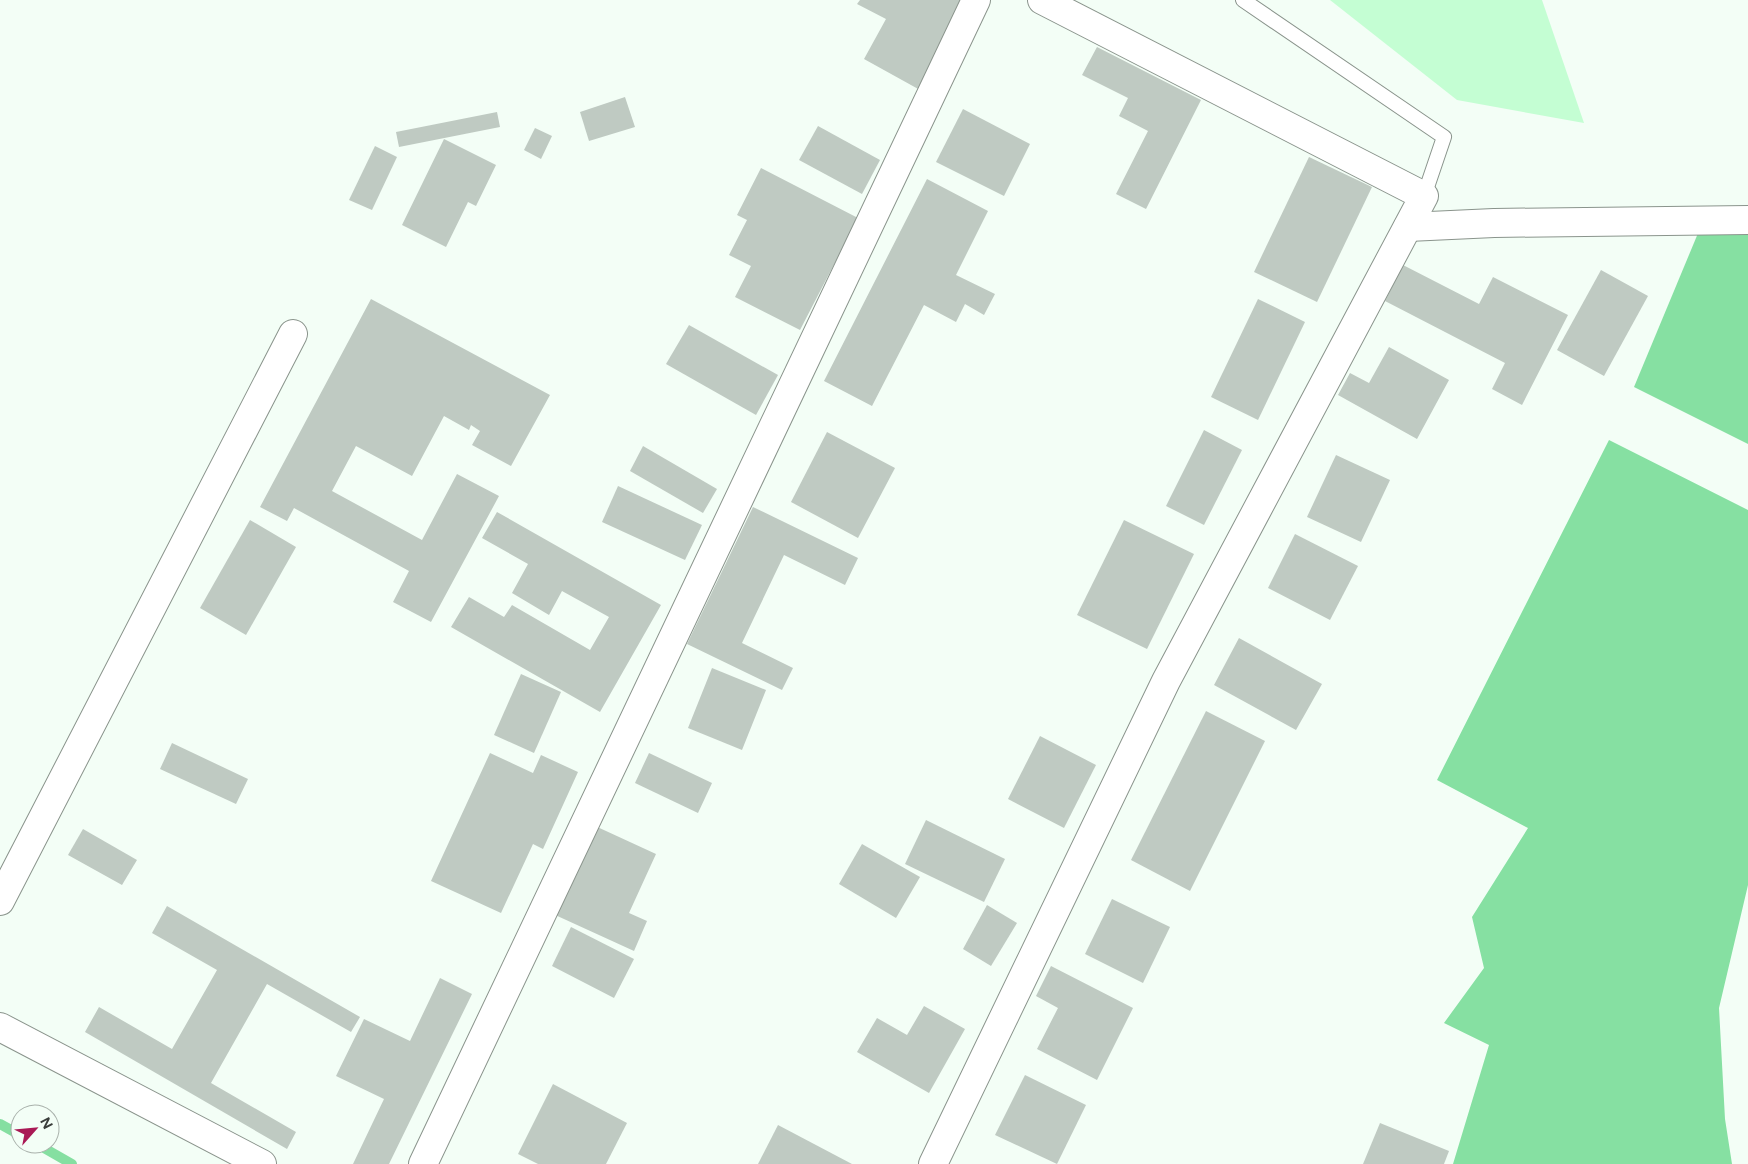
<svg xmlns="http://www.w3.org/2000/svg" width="1748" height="1164" viewBox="0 0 1748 1164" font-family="Figtree,sans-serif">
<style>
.green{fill:#c4fed3}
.forest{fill:#86e0a2}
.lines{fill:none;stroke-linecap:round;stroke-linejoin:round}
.stream{stroke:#85dfa1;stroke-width:10}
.building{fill:#bfcac2}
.service-casing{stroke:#8a948c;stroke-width:16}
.minor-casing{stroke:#8a948c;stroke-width:30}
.service{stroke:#fff;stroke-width:14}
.minor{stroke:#fff;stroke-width:28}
</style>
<rect width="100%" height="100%" fill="#f3fef6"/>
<polygon class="green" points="1330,0 1542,0 1584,123 1457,100"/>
<g class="forest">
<polygon points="1706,214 1748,214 1748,444 1634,387"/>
<polygon points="1609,440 1748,510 1748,885 1719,1008 1725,1119 1732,1164 1453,1164 1489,1045 1444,1023 1484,968 1472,917 1528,828 1437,780"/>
</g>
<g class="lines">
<g class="stream">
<polyline points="0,1124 20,1135"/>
<polyline points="37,1144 72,1164"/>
</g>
</g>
<g class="building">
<polygon points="860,0 968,0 920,90 864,59 886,19 857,4"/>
<polygon points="1097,47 1201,100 1146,209 1116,194 1148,131 1119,116 1128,98 1082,75"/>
<polygon points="625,97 635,127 589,141 580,112"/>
<polygon points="963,109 1030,144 1004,196 936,162"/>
<polygon points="497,112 500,127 399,147 396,132"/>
<polygon points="818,126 880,160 862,194 799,160"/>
<polygon points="535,128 552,136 541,159 524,150"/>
<polygon points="444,139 496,165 476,206 468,202 446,247 402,225"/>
<polygon points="375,146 397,157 372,210 349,200"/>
<polygon points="1309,157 1372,187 1317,302 1254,272"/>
<polygon points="761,168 858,218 800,330 735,297 751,266 729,255 747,220 737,215"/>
<polygon points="927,179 988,211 956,275 995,294 984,315 965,304 956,322 924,305 872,406 824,381"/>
<polygon points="1403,265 1479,304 1493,277 1568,315 1522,405 1492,389 1505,363 1385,301"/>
<polygon points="1601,270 1648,296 1604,376 1557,350"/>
<polygon points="371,299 550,395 511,466 472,445 480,431 471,425 469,430 444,416 412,476 356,446 332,491 422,540 457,474 499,496 431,622 393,602 409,571 294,508 287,521 260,507"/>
<polygon points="1258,299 1305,322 1258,420 1211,397"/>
<polygon points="689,325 778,375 756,415 666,364"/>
<polygon points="1389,347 1449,380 1417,439 1338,395 1350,373 1369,383"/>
<polygon points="1204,430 1242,450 1204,525 1166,506"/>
<polygon points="827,432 895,468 858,538 791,502"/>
<polygon points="643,446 717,489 703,513 630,471"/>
<polygon points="1336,455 1390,480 1361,542 1307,517"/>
<polygon points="618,486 702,525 685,560 602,522"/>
<polygon points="753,507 858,558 845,585 784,555 742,643 793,668 782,690 687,644"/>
<polygon points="497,512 661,605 600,712 451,627 469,597 504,617 512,605 590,650 609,617 562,591 549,615 512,593 528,564 482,538"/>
<polygon points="250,520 296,547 246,635 200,608"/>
<polygon points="1124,520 1194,554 1147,649 1077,615"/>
<polygon points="1295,534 1358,566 1330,620 1268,588"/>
<polygon points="1239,638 1322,684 1296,730 1214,685"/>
<polygon points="712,668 766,690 742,750 688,728"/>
<polygon points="521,674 561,692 534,753 494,735"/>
<polygon points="1206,711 1265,741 1190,891 1131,860"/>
<polygon points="1040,736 1096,765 1064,828 1008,799"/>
<polygon points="172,743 248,779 236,804 160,769"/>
<polygon points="490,753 533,773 541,755 578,772 543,849 533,844 501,913 431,881"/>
<polygon points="649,753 712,783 698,813 635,783"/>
<polygon points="926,820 1005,859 984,902 905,864"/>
<polygon points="593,825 656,854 629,913 647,921 634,951 553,914"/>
<polygon points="83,829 137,860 122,885 68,855"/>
<polygon points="862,844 920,877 896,918 839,884"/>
<polygon points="1112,899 1170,927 1143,983 1085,954"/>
<polygon points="987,905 1017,923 991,966 963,949"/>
<polygon points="167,906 360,1017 351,1032 267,984 211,1083 296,1132 287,1149 85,1032 99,1007 172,1049 217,970 152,933"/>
<polygon points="571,927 634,959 614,998 552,966"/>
<polygon points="1051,966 1133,1008 1097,1080 1037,1049 1058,1008 1036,996"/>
<polygon points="440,978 472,994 389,1164 353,1164 384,1099 336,1076 364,1019 410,1041"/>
<polygon points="924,1006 965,1029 929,1093 857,1052 877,1018 907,1035"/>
<polygon points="1025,1075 1086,1105 1057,1164 995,1135"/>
<polygon points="553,1084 627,1123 606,1164 538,1164 518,1154"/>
<polygon points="1380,1123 1449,1151 1444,1164 1363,1164"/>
<polygon points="778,1125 852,1164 758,1164"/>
</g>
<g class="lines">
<defs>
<polyline id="service" points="1243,0 1444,137 1424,196"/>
<g id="minor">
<polyline points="1408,227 1494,223 1748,220"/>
<polyline points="0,901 293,334"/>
<polyline points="0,1027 262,1164"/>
<polyline points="423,1164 976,0"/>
<polyline points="933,1164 1166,681 1424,196 1042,0"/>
</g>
</defs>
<use href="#service" class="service-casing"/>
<use href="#minor" class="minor-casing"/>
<use href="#service" class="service"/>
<use href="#minor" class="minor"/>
</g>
<g transform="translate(35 1129) rotate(63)"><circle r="24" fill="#f3fef6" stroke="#a9b1ab"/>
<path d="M0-4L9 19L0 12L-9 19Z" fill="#a91955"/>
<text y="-8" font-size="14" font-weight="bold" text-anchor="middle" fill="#3a3e3b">N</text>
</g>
</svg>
